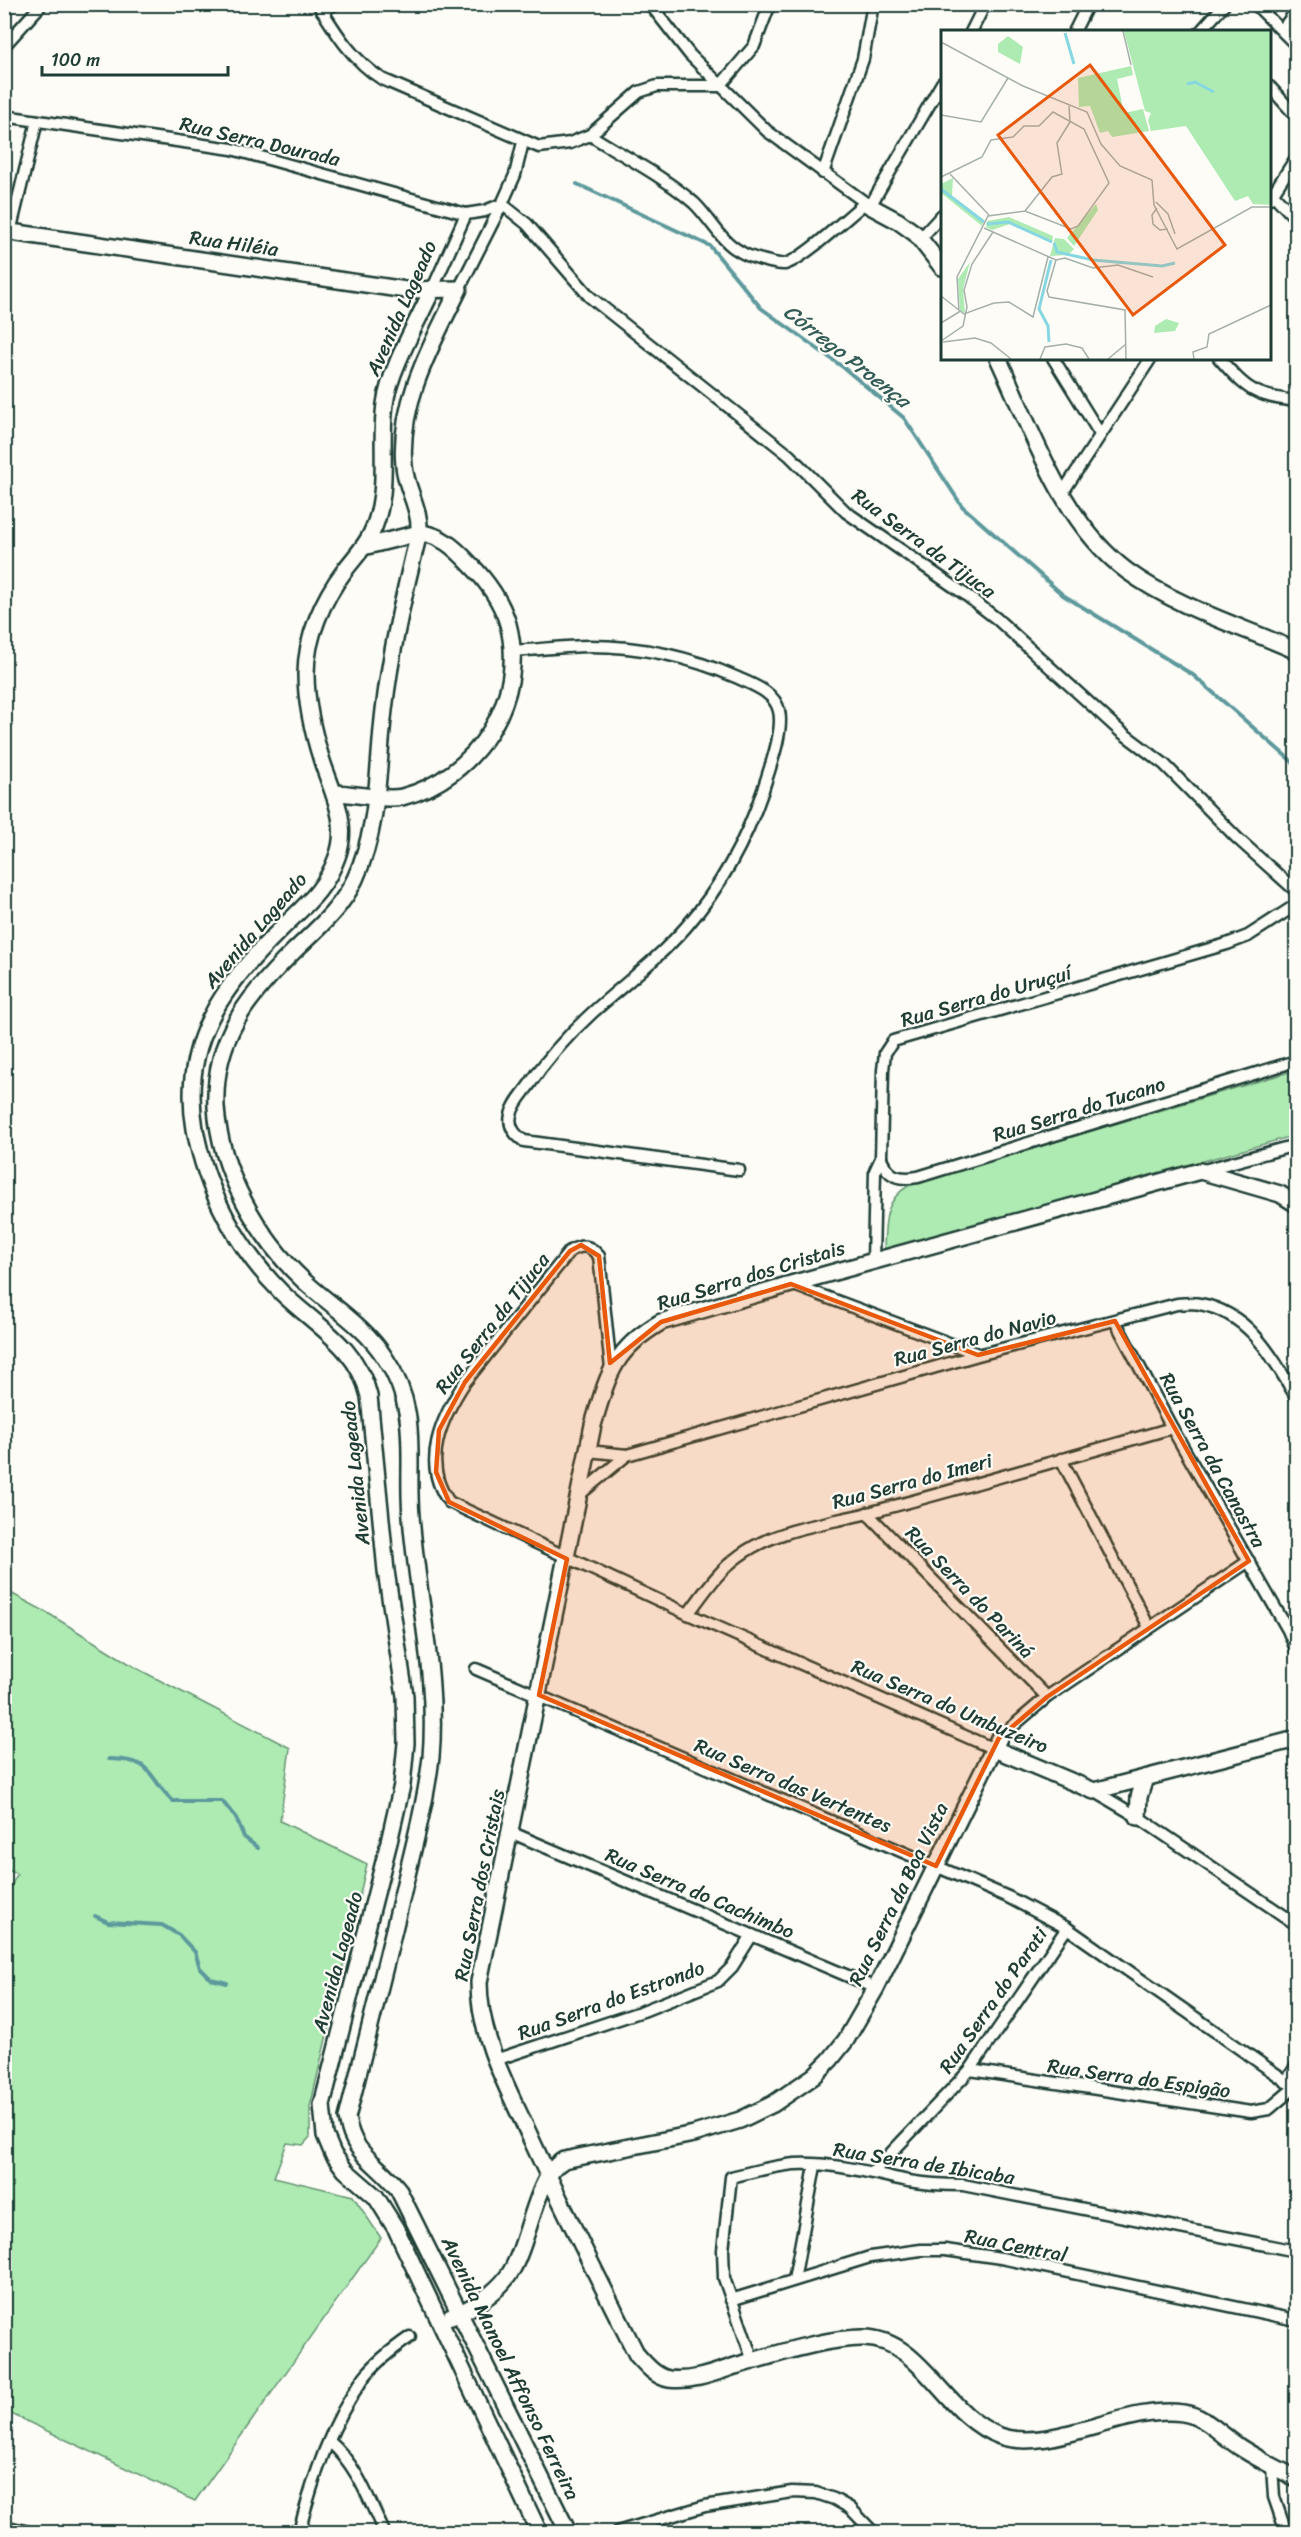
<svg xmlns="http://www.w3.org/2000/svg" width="1301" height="2537" viewBox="0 0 1301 2537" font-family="Sriracha,sans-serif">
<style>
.green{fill:#adebb2;stroke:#669473;stroke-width:1.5}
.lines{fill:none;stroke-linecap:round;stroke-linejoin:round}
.stream{stroke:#5d999c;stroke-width:4}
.street-casing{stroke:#1f3d34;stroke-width:15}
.secondary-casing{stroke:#1f3d34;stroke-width:20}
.street{stroke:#fdfcf7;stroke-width:10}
.secondary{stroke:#fdfcf7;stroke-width:15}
.marked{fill:#e8590c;fill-opacity:0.2;stroke:#e8590c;stroke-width:4.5;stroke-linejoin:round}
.labels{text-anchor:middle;stroke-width:4.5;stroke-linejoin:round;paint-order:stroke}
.street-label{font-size:20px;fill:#1f3d34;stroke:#fdfcf7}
.water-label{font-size:21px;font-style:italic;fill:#345c57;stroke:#fdfcf7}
.inset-river{fill:none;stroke:#86d7e1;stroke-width:3}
.inset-road{fill:none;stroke:#a4b0a9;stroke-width:1.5}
.view{fill:#e8590c;fill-opacity:0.15;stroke:#e8590c;stroke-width:3}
.inset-edge{fill:none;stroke:#1f3d34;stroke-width:3}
</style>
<rect width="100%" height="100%" fill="#fdfcf7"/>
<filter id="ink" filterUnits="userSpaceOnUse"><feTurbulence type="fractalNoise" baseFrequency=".0167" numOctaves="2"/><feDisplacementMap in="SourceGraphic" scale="12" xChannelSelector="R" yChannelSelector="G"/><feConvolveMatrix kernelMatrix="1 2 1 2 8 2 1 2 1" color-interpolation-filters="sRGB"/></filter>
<g filter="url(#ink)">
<g class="green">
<path d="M 1296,1070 L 1296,1135 L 884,1251 C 885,1225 883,1201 908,1186 Z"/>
<polygon points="5,1590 46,1612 138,1669 290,1748 280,1821 367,1864 310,2107 310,2137 303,2145 287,2143 274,2177 353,2196 381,2238 195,2501 5,2411 4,1900 17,1874 4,1868"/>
</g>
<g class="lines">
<g class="stream">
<polyline points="577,184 710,246 761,308 844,368 904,418 962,506 1063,595 1193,675 1296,765"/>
<path d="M 109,1759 C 156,1760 145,1775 173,1801 L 222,1801 L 236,1818 L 244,1837 L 258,1848"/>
<polyline points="95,1916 108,1922 162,1925 179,1935 195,1952 200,1968 211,1979 227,1983"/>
</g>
<defs>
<g id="street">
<path d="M 318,4 C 336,33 353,61 382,79 L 539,147 L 570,143 L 590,135 L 639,92 L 657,86 L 720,86 L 754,46 L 770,4"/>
<polyline points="650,4 690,55 767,131 870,206 942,83"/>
<polyline points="1255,4 1296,45"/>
<polyline points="322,11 335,4"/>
<polyline points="1282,30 1296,11"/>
<polyline points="971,32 985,4"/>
<polyline points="1074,32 1088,4"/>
<polyline points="1200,32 1225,4"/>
<polyline points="4,46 42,4"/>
<polyline points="1270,87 1296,116"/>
<polyline points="4,116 232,149 466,214 485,211 502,204"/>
<path d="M 590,135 C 625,157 663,176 694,203 C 710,218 721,242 741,252 C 748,257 777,265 785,264 C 804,259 847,217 865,203"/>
<polyline points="823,173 863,59 873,4"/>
<polyline points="1272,193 1296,219"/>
<polyline points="1270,198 1296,158"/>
<polyline points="502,204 527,224 590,297 789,455 846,512 966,595 997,619 1120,731 1164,764 1237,838 1296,891"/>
<polyline points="10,232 37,121"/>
<polyline points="920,239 942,215"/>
<polyline points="433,288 466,214"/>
<polyline points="459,289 502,204 515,175 523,142"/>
<polyline points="1053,358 1100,434"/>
<path d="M 1219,358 C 1247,390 1254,396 1296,401"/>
<polyline points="1061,495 1151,358"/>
<path d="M 512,651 C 538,650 563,646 589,646 C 640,646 691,657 738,678 C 753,685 775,692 779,711 C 784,731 769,770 763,790 C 746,840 720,888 686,927 C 657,960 624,984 592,1013 C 568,1035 545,1061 527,1088 C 521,1096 513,1105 511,1115 C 508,1126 515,1135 524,1141 L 739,1170"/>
<path d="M 881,1158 C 888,1177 898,1180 918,1177 L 1296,1061"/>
<polyline points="1200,1171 1296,1145"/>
<polyline points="873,1261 875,1171 881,1158 883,1070 885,1053 893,1041 1227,944 1248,936 1296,905"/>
<polyline points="791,1284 978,1354"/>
<polyline points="1115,1321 1172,1428 1288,1630 1296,1649"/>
<path d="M 611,1369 L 599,1256 C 589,1245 583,1244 570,1251 L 465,1382 C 442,1417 420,1463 449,1502 L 688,1614 L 992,1748"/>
<polyline points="588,1451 627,1455"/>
<polyline points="1061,1459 1149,1627"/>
<path d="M 579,1495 L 627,1455 L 978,1355 L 1177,1304 C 1184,1304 1193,1302 1200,1304 C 1250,1313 1273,1358 1296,1397"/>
<polyline points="867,1513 1047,1697"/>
<path d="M 688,1614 C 703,1594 718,1571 739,1556 C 775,1529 825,1524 868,1513 C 970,1486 1071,1457 1172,1428"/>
<polyline points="476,1669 1008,1897 1067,1928 1296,2088"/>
<polyline points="999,1738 1047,1697 1249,1561"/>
<polyline points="1094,1791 1138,1817 1296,1924"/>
<polyline points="510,1832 876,1988"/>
<polyline points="495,2060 643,2011 718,1981 732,1967 752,1935"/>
<polyline points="970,2070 1251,2112 1269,2109 1295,2087"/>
<polyline points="1286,2082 1296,2066"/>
<polyline points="874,2171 970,2070 1067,1928"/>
<polyline points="794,2280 815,2166"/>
<polyline points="731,2300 870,2257 921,2250 945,2250 1001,2258 1296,2320"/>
<path d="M 753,2361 L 724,2278 L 723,2250 L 731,2177 C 752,2172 773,2166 794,2164 C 833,2162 871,2173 908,2181 C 926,2184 945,2185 963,2185 L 1296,2251"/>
<path d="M 329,2441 C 357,2465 369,2500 384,2532"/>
<polyline points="1272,2466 1274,2497 1286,2532"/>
<polyline points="4,2526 29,2532"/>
<polyline points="715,2531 716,2532"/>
<path d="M 299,2532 C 313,2478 331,2422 365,2376 C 378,2360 394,2348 410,2337"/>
<polyline points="617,2532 705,2506 792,2492 816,2493 834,2499 850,2508 873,2532"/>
</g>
<g id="secondary">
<polyline points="870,206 898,221 916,234 942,267"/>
<path d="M 4,231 L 406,290 L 459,289 C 432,344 398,403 404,466 C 406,489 421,509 419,533 C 404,592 391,649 384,710 C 377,768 380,825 355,879 C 341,909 317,929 294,951 C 248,996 213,1039 216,1107 C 220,1171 258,1238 304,1281 C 331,1306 365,1326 385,1358 C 421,1411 406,1458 411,1516 C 417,1596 438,1676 431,1757 C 426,1802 413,1848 403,1892 C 385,1968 366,2043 347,2118 C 354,2157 375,2160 398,2189 L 568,2532"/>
<path d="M 433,288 C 418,321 389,371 385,404 C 379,448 391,493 371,534 C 365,547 354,558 345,570 C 323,599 306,637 306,674 C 306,704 313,733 322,761 C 332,792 350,823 337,857 C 325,891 304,906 280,930 C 222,987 180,1043 195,1129 C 206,1191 238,1249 282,1293 C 316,1326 358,1347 369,1396 L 386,1571 L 405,1696 L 406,1743 L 402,1785 L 389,1842 L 322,2105 L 325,2135 L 333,2154 L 345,2170 L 376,2197 L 396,2229 L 539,2532"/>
<path d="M 998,358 C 1032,430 1061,522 1127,571 C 1175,606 1237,625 1292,649 L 1296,653"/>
<path d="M 334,793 C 353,793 385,801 402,797 C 476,778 528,699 508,624 C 501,600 486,580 469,563 C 455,548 440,534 419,533 L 363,547"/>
<path d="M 1296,1204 L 1280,1194 L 1200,1171 L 791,1284 L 661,1322 C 613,1350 608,1375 593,1425 L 479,1982 C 479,2039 509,2090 532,2141 C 565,2213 601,2284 637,2355 C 645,2364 656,2377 669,2379 C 692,2382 714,2373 735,2366 C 771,2356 827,2337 864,2338 C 923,2339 944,2416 1000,2436 C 1050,2454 1127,2404 1183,2413 C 1206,2416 1222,2436 1241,2448 C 1258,2459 1278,2469 1296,2478"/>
<polyline points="992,1748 1094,1791 1296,1739"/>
<polyline points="1138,1817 1139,1797 1145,1778"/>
<path d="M 451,2317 C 471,2309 495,2294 508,2276 C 529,2247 535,2175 564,2160 L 694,2134 L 740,2120 L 773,2104 L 814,2076 L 830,2060 L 846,2040 L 876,1988 L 999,1738"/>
</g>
</defs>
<use href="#street" class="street-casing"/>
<use href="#secondary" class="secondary-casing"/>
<use href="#street" class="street"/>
<use href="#secondary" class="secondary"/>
</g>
</g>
<path class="marked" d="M 581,1245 L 599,1256 L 610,1363 L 661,1322 L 791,1284 L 978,1355 L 1115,1321 L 1249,1561 L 1047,1697 L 999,1738 L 936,1866 L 539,1695 L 567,1559 L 449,1502 L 436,1472 L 439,1430 L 465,1382 L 570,1251 Z"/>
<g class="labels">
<g class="street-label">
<text transform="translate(260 141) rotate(13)" y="7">Rua Serra Dourada</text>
<text transform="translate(234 243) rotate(8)" y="7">Rua Hiléia</text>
<text transform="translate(401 308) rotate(-66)" y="7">Avenida Lageado</text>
<text transform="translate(924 543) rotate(36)" y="7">Rua Serra da Tijuca</text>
<text transform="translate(255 930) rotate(-49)" y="7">Avenida Lageado</text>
<text transform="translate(986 996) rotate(-16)" y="7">Rua Serra do Uruçuí</text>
<text transform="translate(1079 1109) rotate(-17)" y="7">Rua Serra do Tucano</text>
<text transform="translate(751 1275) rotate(-17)" y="7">Rua Serra dos Cristais</text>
<text transform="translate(492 1323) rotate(-52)" y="7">Rua Serra da Tijuca</text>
<text transform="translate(975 1338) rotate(-15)" y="7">Rua Serra do Navio</text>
<text transform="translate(1213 1460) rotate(61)" y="7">Rua Serra da Canastra</text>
<text transform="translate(355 1473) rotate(-96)" y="7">Avenida Lageado</text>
<text transform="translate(912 1481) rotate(-15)" y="7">Rua Serra do Imeri</text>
<text transform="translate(970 1592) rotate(46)" y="7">Rua Serra do Pariná</text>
<text transform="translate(950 1706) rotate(23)" y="7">Rua Serra do Umbuzeiro</text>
<text transform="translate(793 1785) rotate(23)" y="7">Rua Serra das Vertentes</text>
<text transform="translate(479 1885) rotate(-79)" y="7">Rua Serra dos Cristais</text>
<text transform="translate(700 1893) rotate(23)" y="7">Rua Serra do Cachimbo</text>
<text transform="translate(898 1894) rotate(-64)" y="7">Rua Serra da Boa Vista</text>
<text transform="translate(337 1962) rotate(-75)" y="7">Avenida Lageado</text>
<text transform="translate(611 2000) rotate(-20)" y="7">Rua Serra do Estrondo</text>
<text transform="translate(993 2000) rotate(-55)" y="7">Rua Serra do Parati</text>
<text transform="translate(1139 2078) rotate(8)" y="7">Rua Serra do Espigão</text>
<text transform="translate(924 2163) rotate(9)" y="7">Rua Serra de Ibicaba</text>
<text transform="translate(1016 2245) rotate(11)" y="7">Rua Central</text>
<text transform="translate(511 2368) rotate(64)" y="7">Avenida Manoel Affonso Ferreira</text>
</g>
<g class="water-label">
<text transform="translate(847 356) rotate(38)" y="7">Córrego Proença</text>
</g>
</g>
<g transform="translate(941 30)">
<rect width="330" height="330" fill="#fdfcf7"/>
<path d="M 183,1 L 330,1 L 330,175 L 312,174 L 307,166 L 294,171 L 245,96 L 210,101 L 207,90 L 210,83 L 204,81 ZM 67,6 L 82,17 L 79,34 L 57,22 L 57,14 ZM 190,36 L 192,45 L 176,49 L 183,83 L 202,79 L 208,101 L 171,107 L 167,101 L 159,103 L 149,76 L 138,77 L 137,48 ZM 12,148 L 11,166 L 43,190 L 41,196 L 0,163 L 0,154 ZM 155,174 L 157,180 L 133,216 L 126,208 ZM 68,187 L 112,206 L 111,213 L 69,194 L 51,200 L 45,197 L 46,191 ZM 114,208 L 123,209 L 133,219 L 127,225 L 109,226 ZM 29,232 L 22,259 L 24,283 L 19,281 L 17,249 ZM 225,289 L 238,293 L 234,301 L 213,303 L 214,296 Z" fill="#adebb2"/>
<path class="inset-river" d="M 124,3 L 133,34M 246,54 L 254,52 L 273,62M 0,159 L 43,192M 46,194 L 67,192 L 111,212M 113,213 L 116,222 L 152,230 L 221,236 L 234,233M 108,312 L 107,296 L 98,279 L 110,230"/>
<path class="inset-road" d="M 182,1 L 190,35M 0,12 L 82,56 L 146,82 L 160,114 L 179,136 L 211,150 L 213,175 L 236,219 L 311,177 L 330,177M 0,85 L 40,92 L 67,48M 9,144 L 48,185M 121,145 L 116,113 L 129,92 L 128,76M 0,147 L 41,127 L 50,110 L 72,107 L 83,96 L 98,96 L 112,82 L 143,99 L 168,153 L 137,196 L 130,199 L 84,181 L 47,186 L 16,247 L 18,282 L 0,293M 215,172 L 227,184 L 234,204M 216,178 L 211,185 L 212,194 L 219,200 L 227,199M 84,181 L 111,147 L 121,144M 43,198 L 115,230M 115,230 L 106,261 L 108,267 L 184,280 L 185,329M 115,230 L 124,228 L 152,238 L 177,235 L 212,247M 0,266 L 23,284 L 53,273 L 68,272 L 92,287 L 107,227M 0,311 L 22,296 L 26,277 L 23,260 L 31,234 L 52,202M 2,312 L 34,308 L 50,313 L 70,329M 99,329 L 104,317 L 125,314 L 141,318 L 148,329M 167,329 L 185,314M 253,329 L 252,322 L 266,317 L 268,304 L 330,275"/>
<path class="view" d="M 149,35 L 284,215 L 192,285 L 57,105 Z"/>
<rect width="330" height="330" class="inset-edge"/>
</g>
<rect width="1301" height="2537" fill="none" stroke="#fdfcf7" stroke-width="24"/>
<rect x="12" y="12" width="1277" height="2513" fill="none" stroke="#1f3d34" stroke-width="2" filter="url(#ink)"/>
<path d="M42 66v9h186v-9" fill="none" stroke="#1f3d34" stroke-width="3"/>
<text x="51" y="66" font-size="18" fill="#1f3d34" stroke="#fdfcf7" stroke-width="4.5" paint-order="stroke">100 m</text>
</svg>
